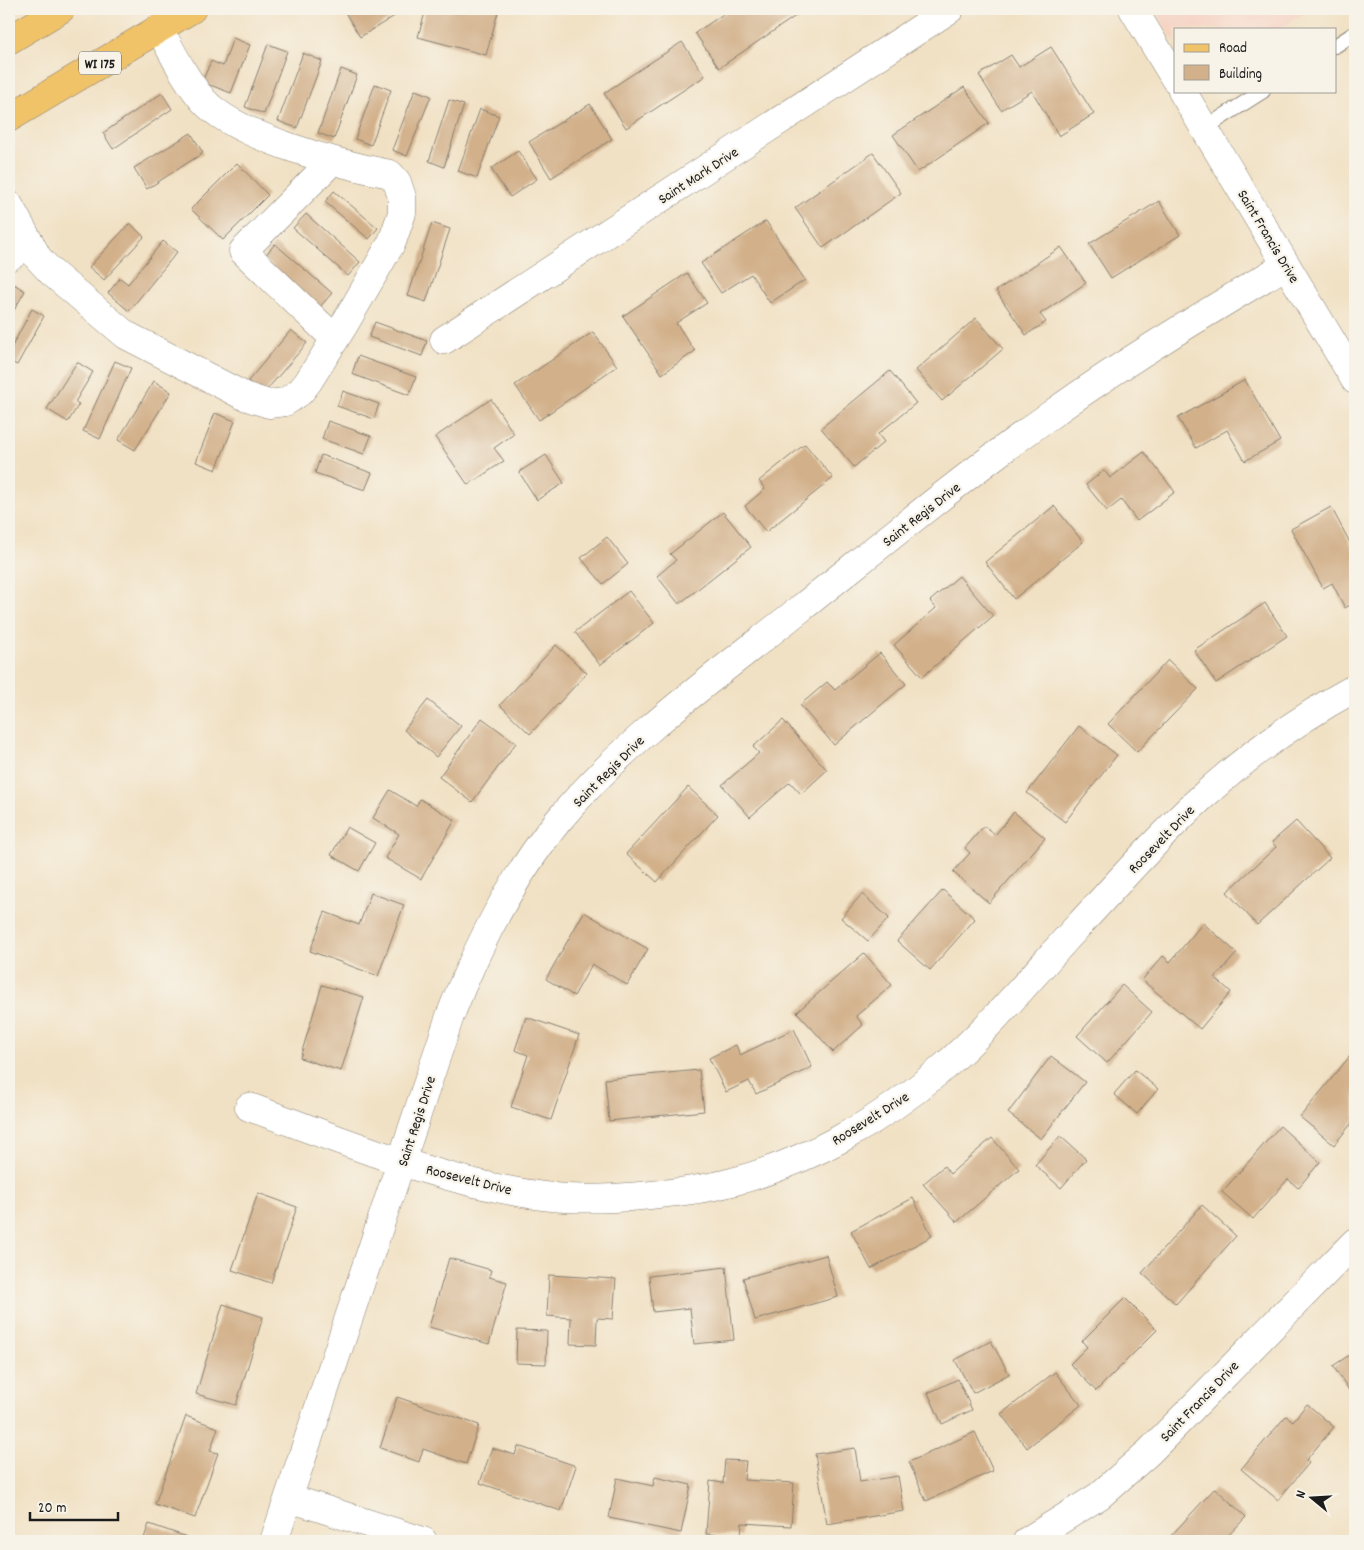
<svg xmlns="http://www.w3.org/2000/svg" width="1364" height="1550" viewBox="0 0 1364 1550" font-family="Dekko,sans-serif">
<style>
.built{fill:#f6d2c3}
.building{fill:#d2b08a}
.lines{fill:none;stroke-linecap:round;stroke-linejoin:round}
.service-casing{stroke:#867e70;stroke-width:16}
.minor-casing{stroke:#867e70;stroke-width:29}
.primary-casing{stroke:#867e70;stroke-width:29}
.service{stroke:#fff;stroke-width:14}
.minor{stroke:#fff;stroke-width:28}
.primary{stroke:#f1c369;stroke-width:28}
.labels{text-anchor:middle;stroke-width:4.5;stroke-linejoin:round;paint-order:stroke}
.shield{fill:#f7f3e8;stroke:#5e5c59;stroke-width:1}
.shield-label{font-size:14px;font-weight:bold;fill:#1c1c1c}
.street-label{font-size:15px;fill:#1c1c1c;stroke:#f7f3e8}
</style>
<rect width="100%" height="100%" fill="#f7f3e8"/>
<filter id="ink" filterUnits="userSpaceOnUse"><feTurbulence type="fractalNoise" baseFrequency=".02" numOctaves="2"/><feDisplacementMap in="SourceGraphic" scale="10" xChannelSelector="R" yChannelSelector="G"/><feConvolveMatrix kernelMatrix="1 2 1 2 8 2 1 2 1" color-interpolation-filters="sRGB"/></filter>
<filter id="wash" filterUnits="userSpaceOnUse"><feTurbulence type="fractalNoise" baseFrequency=".0096" numOctaves="4" result="noise"/><feDisplacementMap in="SourceGraphic" scale="20" xChannelSelector="R" yChannelSelector="G"/><feGaussianBlur stdDeviation="1.12" result="paint"/><feColorMatrix in="noise" values="0 0 0 0 0 0 0 0 0 0 0 0 0 0 0 0 0 1.4 0 .05"/><feComposite in="paint" operator="in"/></filter>
<g filter="url(#wash)">
<rect width="100%" height="100%" fill="#f1e1c4"/>
<polygon class="built" points="1155,9 1312,9 1278,29 1175,29 1175,43"/>
<g id="blocks">
<g class="building">
<polygon points="343,9 406,9 360,37"/>
<polygon points="426,9 499,9 486,55 418,37"/>
<polygon points="731,9 793,9 797,15 719,68 695,33"/>
<polygon points="233,38 250,45 231,93 202,82 211,61 223,66"/>
<polygon points="682,42 705,76 626,128 604,93"/>
<polygon points="268,44 287,51 264,114 245,107"/>
<polygon points="1051,47 1094,114 1059,136 1032,91 1001,110 979,75 1011,55 1019,67"/>
<polygon points="303,53 322,61 297,128 278,121"/>
<polygon points="341,69 357,75 334,139 318,133"/>
<polygon points="375,84 391,90 371,145 355,139"/>
<polygon points="964,87 989,123 918,172 893,135"/>
<polygon points="415,90 431,96 407,156 392,150"/>
<polygon points="162,93 172,109 113,149 103,133"/>
<polygon points="449,100 464,105 444,167 429,161"/>
<polygon points="590,104 612,139 551,178 529,142"/>
<polygon points="480,109 499,116 477,178 458,171"/>
<polygon points="191,133 203,153 147,189 134,168"/>
<polygon points="518,151 537,179 510,197 491,169"/>
<polygon points="873,153 901,193 823,248 795,208"/>
<polygon points="237,163 268,195 223,240 191,209"/>
<polygon points="334,191 378,228 369,239 325,202"/>
<polygon points="1159,201 1180,235 1111,278 1089,244"/>
<polygon points="306,214 360,262 348,276 293,228"/>
<polygon points="766,221 805,280 770,303 751,274 721,293 701,263"/>
<polygon points="130,223 144,237 104,280 89,267"/>
<polygon points="432,223 450,229 426,302 408,296"/>
<polygon points="163,241 177,252 129,311 108,293 120,278 128,284"/>
<polygon points="275,244 332,293 319,308 263,258"/>
<polygon points="1061,247 1086,283 1040,314 1046,322 1026,335 996,291"/>
<polygon points="687,273 707,303 676,323 695,351 662,374 623,316"/>
<polygon points="9,281 25,291 9,319"/>
<polygon points="32,309 44,316 17,365 9,361 9,352"/>
<polygon points="976,318 1003,349 942,401 916,370"/>
<polygon points="375,322 427,341 422,356 369,337"/>
<polygon points="291,330 307,343 263,394 248,381"/>
<polygon points="593,332 617,366 539,420 515,385"/>
<polygon points="358,356 416,377 409,395 352,374"/>
<polygon points="115,361 131,368 100,439 83,431"/>
<polygon points="77,362 93,372 75,402 79,404 68,422 47,409"/>
<polygon points="890,371 916,403 878,434 884,442 854,467 821,428"/>
<polygon points="1245,380 1280,441 1245,461 1227,430 1196,448 1178,418"/>
<polygon points="154,381 171,392 135,450 118,440"/>
<polygon points="343,391 379,404 374,419 337,406"/>
<polygon points="491,399 514,434 494,448 504,461 468,485 435,437"/>
<polygon points="215,413 235,421 216,470 196,462"/>
<polygon points="328,421 371,436 364,454 322,439"/>
<polygon points="805,444 833,478 766,532 745,506 765,489 759,481"/>
<polygon points="1144,452 1175,492 1137,521 1121,500 1107,511 1086,485 1104,470 1110,478"/>
<polygon points="321,455 372,473 365,490 315,473"/>
<polygon points="546,455 564,483 537,500 519,472"/>
<polygon points="1054,506 1083,542 1014,599 985,562"/>
<polygon points="1331,507 1355,552 1355,602 1345,608 1332,583 1323,588 1291,529"/>
<polygon points="723,512 751,547 679,604 657,576 676,560 670,554"/>
<polygon points="607,537 628,564 603,584 581,558"/>
<polygon points="959,576 993,616 922,677 894,645 936,608 930,601"/>
<polygon points="629,591 654,623 600,665 575,632"/>
<polygon points="1265,603 1287,636 1216,683 1194,650"/>
<polygon points="556,645 587,673 530,734 500,705"/>
<polygon points="880,653 906,684 834,745 800,705 827,682 835,690"/>
<polygon points="1168,660 1198,689 1137,752 1108,724"/>
<polygon points="428,700 461,726 436,757 404,730"/>
<polygon points="482,718 516,743 472,802 439,777"/>
<polygon points="783,720 827,770 801,794 790,782 750,817 722,785 759,753 753,747"/>
<polygon points="1079,726 1117,755 1065,822 1027,793"/>
<polygon points="688,787 718,815 657,882 626,854"/>
<polygon points="390,790 416,806 420,799 455,820 421,879 385,858 399,834 373,818"/>
<polygon points="1014,812 1045,838 989,903 953,872 970,853 965,848 984,826 995,835"/>
<polygon points="1296,821 1330,858 1257,925 1227,892 1276,847 1272,842"/>
<polygon points="347,827 375,843 359,871 331,855"/>
<polygon points="943,890 975,919 930,970 897,941"/>
<polygon points="371,893 404,905 378,976 310,951 325,912 359,925"/>
<polygon points="862,894 889,918 868,941 841,918"/>
<polygon points="584,912 648,949 627,985 592,964 574,996 546,979"/>
<polygon points="1203,923 1237,953 1215,978 1231,992 1200,1029 1142,980 1163,956 1170,962"/>
<polygon points="864,953 892,985 856,1016 863,1025 833,1052 797,1012"/>
<polygon points="322,985 364,997 341,1071 300,1058"/>
<polygon points="1122,985 1152,1012 1107,1063 1077,1036"/>
<polygon points="526,1017 579,1035 551,1120 511,1107 528,1055 515,1050"/>
<polygon points="794,1029 812,1067 756,1094 749,1081 726,1092 709,1058 736,1045 740,1055"/>
<polygon points="1355,1050 1355,1119 1334,1145 1300,1117"/>
<polygon points="1051,1056 1085,1082 1041,1139 1008,1113"/>
<polygon points="699,1070 704,1111 609,1121 605,1079"/>
<polygon points="1135,1070 1158,1089 1137,1114 1114,1094"/>
<polygon points="1280,1126 1320,1162 1298,1188 1288,1179 1253,1219 1222,1192"/>
<polygon points="1060,1136 1086,1159 1061,1188 1035,1165"/>
<polygon points="992,1138 1019,1169 957,1222 923,1184 944,1166 950,1174"/>
<polygon points="258,1193 297,1207 271,1283 232,1270"/>
<polygon points="913,1198 932,1236 871,1269 851,1231"/>
<polygon points="1202,1205 1236,1236 1176,1304 1142,1273"/>
<polygon points="826,1255 838,1297 755,1320 743,1278"/>
<polygon points="449,1258 491,1270 489,1277 507,1282 489,1344 429,1327"/>
<polygon points="726,1267 734,1340 694,1344 690,1308 653,1312 649,1276"/>
<polygon points="549,1275 616,1279 613,1319 597,1318 596,1345 570,1344 571,1318 547,1316"/>
<polygon points="1125,1298 1157,1330 1096,1391 1070,1364 1087,1347 1082,1341"/>
<polygon points="223,1304 263,1317 236,1405 196,1394"/>
<polygon points="517,1330 547,1331 546,1364 516,1363"/>
<polygon points="991,1341 1009,1374 973,1393 955,1360"/>
<polygon points="1355,1351 1355,1399 1333,1366"/>
<polygon points="1055,1372 1081,1405 1027,1448 1001,1414"/>
<polygon points="958,1379 972,1410 942,1424 928,1393"/>
<polygon points="397,1397 479,1425 466,1464 423,1449 419,1462 380,1448"/>
<polygon points="1307,1404 1334,1427 1306,1460 1309,1463 1278,1500 1241,1469 1286,1416 1293,1421"/>
<polygon points="186,1416 218,1428 210,1451 218,1453 195,1518 155,1504"/>
<polygon points="975,1432 993,1471 926,1501 909,1462"/>
<polygon points="518,1446 576,1466 561,1511 480,1483 492,1448 515,1455"/>
<polygon points="855,1448 860,1482 898,1476 904,1511 827,1524 815,1454"/>
<polygon points="725,1460 746,1461 744,1480 794,1483 791,1526 742,1523 741,1536 706,1534 710,1481 723,1483"/>
<polygon points="655,1477 691,1485 681,1533 609,1518 617,1478 653,1486"/>
<polygon points="1215,1488 1246,1517 1223,1541 1166,1541"/>
<polygon points="149,1524 187,1537 186,1541 143,1541"/>
</g>
</g>
</g>
<g filter="url(#ink)">
<use href="#blocks" fill-opacity="0" stroke="#867e70" stroke-width="1"/>
<g class="lines">
<defs>
<g id="service">
<polyline points="1335,46 1355,33"/>
<polyline points="1205,128 1263,91"/>
</g>
<g id="minor">
<polyline points="1133,9 1175,79"/>
<polyline points="1182,91 1355,380"/>
<polyline points="332,161 243,251 335,339"/>
<path d="M 9,205 L 38,258 L 51,272 L 126,335 L 244,396 L 269,404 L 285,402 L 300,392 L 308,382 L 344,325 L 392,242 L 402,213 L 402,197 L 397,182 L 390,174 C 343,165 235,137 203,100 C 185,79 172,52 159,28"/>
<polyline points="9,257 30,243"/>
<polyline points="444,340 950,9"/>
<path d="M 249,1107 C 345,1141 442,1183 543,1196 C 575,1200 609,1199 641,1196 C 671,1193 702,1190 732,1182 C 807,1162 878,1123 938,1072 C 989,1029 1033,975 1078,926 C 1118,883 1157,838 1201,798 C 1247,756 1300,718 1355,688"/>
<polyline points="289,1498 423,1541"/>
<path d="M 274,1541 L 450,1016 C 477,946 511,879 558,821 C 627,738 716,676 800,609 C 882,544 963,477 1049,416 C 1125,361 1206,313 1286,265"/>
<polyline points="1027,1541 1099,1496 1149,1452 1355,1242"/>
</g>
<g id="primary">
<polyline points="9,40 61,9"/>
<polyline points="9,118 192,9"/>
</g>
</defs>
<use href="#service" class="service-casing"/>
<use href="#minor" class="minor-casing"/>
<use href="#primary" class="primary-casing"/>
<use href="#service" class="service"/>
<use href="#minor" class="minor"/>
<use href="#primary" class="primary"/>
</g>
</g>
<g class="labels">
<rect class="shield" x="79" y="51.5" width="42" height="23" rx="4"/>
<g class="shield-label">
<text x="100" y="68">WI 175</text>
</g>
<g class="street-label">
<text transform="translate(698 175) rotate(-33)" y="5">Saint Mark Drive</text>
<text transform="translate(1269 236) rotate(59)" y="5">Saint Francis Drive</text>
<text transform="translate(921 514) rotate(-38)" y="5">Saint Regis Drive</text>
<text transform="translate(608 771) rotate(-45)" y="5">Saint Regis Drive</text>
<text transform="translate(1161 839) rotate(-46)" y="5">Roosevelt Drive</text>
<text transform="translate(870 1118) rotate(-32)" y="5">Roosevelt Drive</text>
<text transform="translate(416 1121) rotate(-72)" y="5">Saint Regis Drive</text>
<text transform="translate(469 1179) rotate(14)" y="5">Roosevelt Drive</text>
<text transform="translate(1199 1401) rotate(-46)" y="5">Saint Francis Drive</text>
</g>
</g>
<rect width="1364" height="1550" fill="none" stroke="#f7f3e8" stroke-width="30"/>
<rect x="1174" y="28" width="162" height="65" fill="#f7f3e8" stroke="#9f9d96"/>
<rect x="1184" y="44" width="25" height="8" fill="#f1c369" stroke="#9f9d96"/>
<text x="1219" y="52" font-size="15" fill="#1c1c1c">Road</text>
<rect x="1184" y="65" width="25" height="15" fill="#d2b08a" stroke="#9f9d96"/>
<text x="1219" y="78" font-size="15" fill="#1c1c1c">Building</text>
<g transform="translate(1312 1498) rotate(288)" stroke="#f7f3e8" stroke-width="4" paint-order="stroke">
<path d="M0-4L9 19L0 12L-9 19Z" fill="#1c1c1c"/>
<text y="-8" font-size="14" font-weight="bold" text-anchor="middle" fill="#1c1c1c">N</text>
</g>
<path d="M30 1512v8h88v-8" fill="none" stroke="#1c1c1c" stroke-width="2.5"/>
<text x="38" y="1512" font-size="15" fill="#1c1c1c" stroke="#f7f3e8" stroke-width="4" paint-order="stroke">20 m</text>
</svg>
